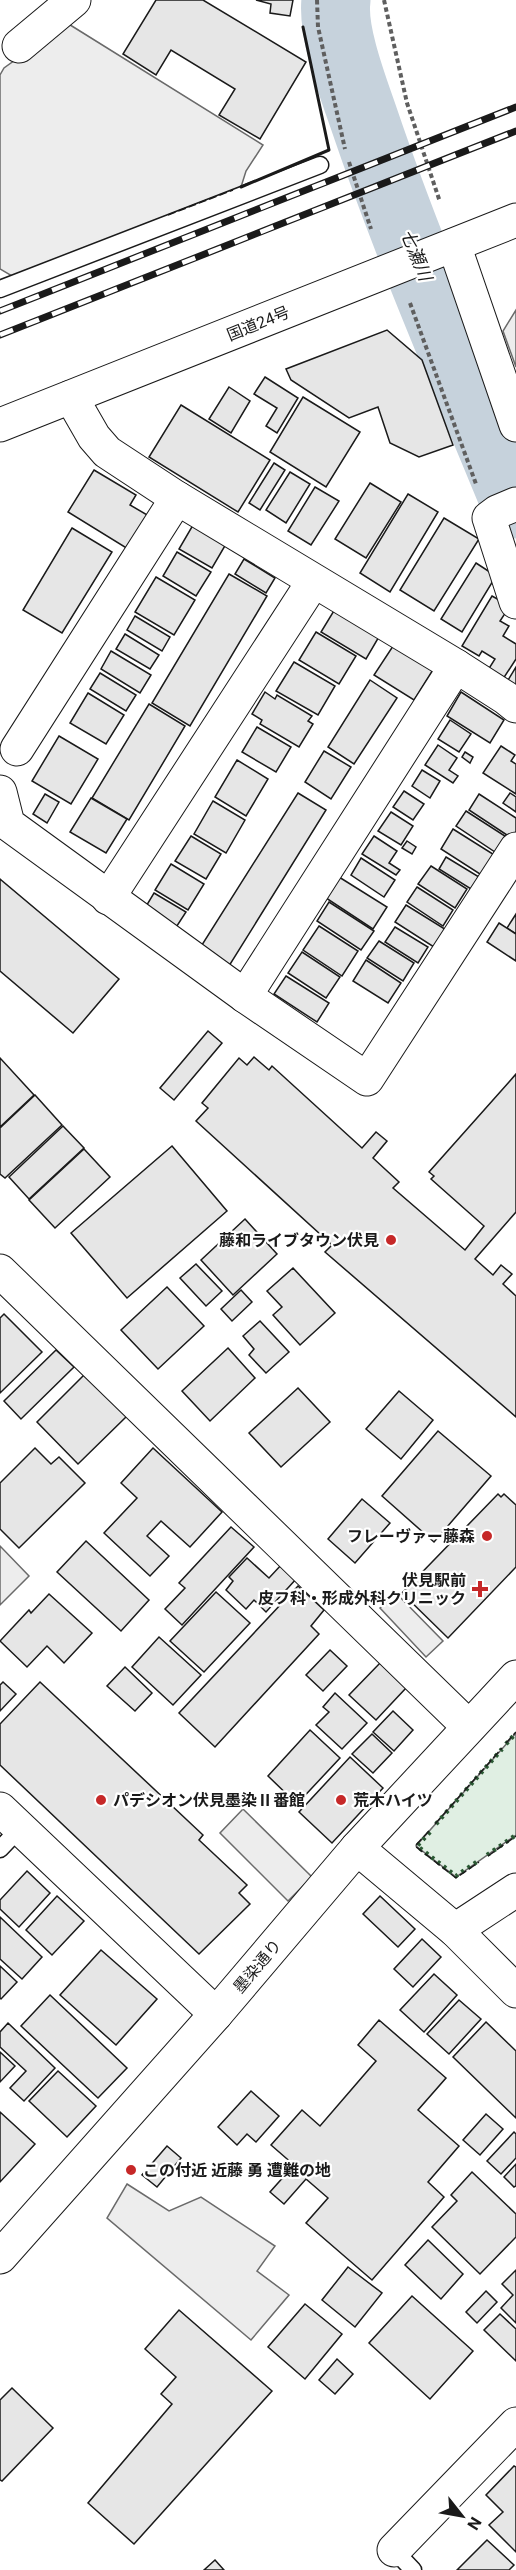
<svg xmlns="http://www.w3.org/2000/svg" width="516" height="2570" viewBox="0 0 516 2570" font-family="Roboto,'Noto Sans JP',sans-serif">
<style>
.green{fill:#e0efe3;stroke:#6a6a6a;stroke-width:1.5}
.parking{fill:#ededed;stroke:#6a6a6a;stroke-width:1.5}
.lines{fill:none;stroke-linecap:round;stroke-linejoin:round}
.river{stroke:#c6d2dc;stroke-width:69}
.building{fill:#e6e6e6;stroke:#1a1a1a;stroke-width:1.5}
.service-casing{stroke:#1a1a1a;stroke-width:19}
.minor-casing{stroke:#1a1a1a;stroke-width:35}
.tertiary-casing{stroke:#1a1a1a;stroke-width:35}
.trunk-casing{stroke:#1a1a1a;stroke-width:35}
.path{stroke:#5f5f5f;stroke-width:4;stroke-dasharray:4.5 3;stroke-linecap:butt}
.service{stroke:#fff;stroke-width:16}
.minor{stroke:#fff;stroke-width:33}
.tertiary{stroke:#fff;stroke-width:33}
.trunk{stroke:#fff;stroke-width:33}
.rail-casing{stroke:#1a1a1a;stroke-width:7}
.rail{stroke:#fff;stroke-width:4.5;stroke-dasharray:14;stroke-linecap:butt}
.hedge{stroke:#2b5a34;stroke-width:4.5;stroke-dasharray:3 4.5;stroke-linecap:butt}
.fence{stroke:#1a1a1a;stroke-width:1.5;stroke-dasharray:8 3;stroke-linecap:butt}
.wall{stroke:#1a1a1a;stroke-width:3}
.poi-dot{fill:#c62828;stroke:#fff;stroke-width:2}
.labels{text-anchor:middle;stroke-width:4.5;stroke-linejoin:round;paint-order:stroke}
.street-label{font-size:16px;fill:#1a1a1a;stroke:#fff}
.poi-label{font-size:16px;font-weight:bold;fill:#1a1a1a;stroke:#fff;text-anchor:end}
.water-label{font-size:18px;font-style:italic;fill:#1a1a1a;stroke:#fff}
</style>
<rect width="100%" height="100%" fill="#fff"/>
<polygon class="green" points="516,1733 516,1835 456,1877 416,1846"/>
<g class="parking">
<polygon points="67,23 263,145 246,171 241,187 186,208 17,279 0,269 0,75 4,68"/>
<polygon points="516,310 516,367 503,331"/>
<polygon points="0,1546 29,1576 0,1605"/>
<polygon points="396,1593 443,1641 426,1657 380,1608"/>
<polygon points="243,1809 312,1877 288,1901 220,1833"/>
<polygon points="127,2184 169,2211 201,2197 275,2246 257,2271 289,2295 251,2340 107,2218"/>
</g>
<g class="lines">
<path class="river" d="M 336,0 C 332,33 353,87 364,119 C 408,249 464,377 516,504"/>
</g>
<g class="building">
<polygon points="156,0 203,0 306,62 260,139 219,115 235,89 171,50 156,75 123,54"/>
<polygon points="256,0 293,0 290,16 270,13 271,4"/>
<polygon points="387,330 422,360 453,445 419,457 390,443 378,407 349,418 291,380 286,369"/>
<polygon points="265,377 298,398 277,433 266,426 277,408 254,394"/>
<polygon points="229,387 250,401 231,433 209,419"/>
<polygon points="303,397 360,432 326,487 270,452"/>
<polygon points="181,405 270,460 238,512 149,457"/>
<polygon points="274,463 285,470 260,510 249,503"/>
<polygon points="94,470 136,495 130,505 149,516 128,549 68,512"/>
<polygon points="290,472 310,484 286,523 266,510"/>
<polygon points="370,483 401,502 366,558 335,539"/>
<polygon points="315,487 339,501 311,545 288,531"/>
<polygon points="408,494 438,512 390,592 360,573"/>
<polygon points="444,518 479,539 434,611 400,590"/>
<polygon points="193,525 226,544 212,568 179,549"/>
<polygon points="72,528 112,552 62,633 23,610"/>
<polygon points="177,552 211,572 196,596 163,576"/>
<polygon points="244,559 275,578 266,593 235,574"/>
<polygon points="476,563 496,576 462,632 441,619"/>
<polygon points="229,574 267,596 190,726 152,703"/>
<polygon points="156,577 195,600 174,635 135,612"/>
<polygon points="492,596 510,606 500,621 509,626 503,636 516,644 516,659 503,679 488,670 495,659 482,651 479,656 462,646"/>
<polygon points="335,609 380,635 366,659 321,632"/>
<polygon points="135,616 170,637 162,651 127,630"/>
<polygon points="316,632 356,656 339,684 299,660"/>
<polygon points="125,634 159,655 150,669 116,649"/>
<polygon points="397,640 436,665 414,700 374,675"/>
<polygon points="111,651 151,675 140,693 101,669"/>
<polygon points="294,662 335,686 318,715 276,691"/>
<polygon points="516,667 516,691 505,685"/>
<polygon points="100,673 136,695 126,711 90,689"/>
<polygon points="370,680 397,698 354,764 328,747"/>
<polygon points="265,692 275,699 277,695 312,716 308,721 313,724 299,747 260,724 262,720 252,714"/>
<polygon points="461,692 504,720 490,743 447,716"/>
<polygon points="88,693 124,715 106,744 70,723"/>
<polygon points="149,704 185,726 129,820 92,798"/>
<polygon points="450,720 471,734 459,752 438,739"/>
<polygon points="257,727 291,747 276,772 242,752"/>
<polygon points="59,736 98,759 71,804 32,781"/>
<polygon points="438,745 457,758 449,770 458,776 453,783 425,765"/>
<polygon points="501,746 515,755 511,761 516,764 516,794 483,773"/>
<polygon points="324,751 351,767 331,799 305,782"/>
<polygon points="465,752 473,757 470,763 462,757"/>
<polygon points="237,760 268,779 246,816 215,797"/>
<polygon points="422,770 440,781 430,798 412,786"/>
<polygon points="404,791 424,804 413,820 393,807"/>
<polygon points="298,793 326,810 229,966 200,948"/>
<polygon points="510,793 516,797 516,812 503,803"/>
<polygon points="45,794 59,802 47,823 33,814"/>
<polygon points="479,794 516,818 516,834 513,839 469,810"/>
<polygon points="91,798 127,819 106,853 70,832"/>
<polygon points="213,801 245,820 226,853 194,834"/>
<polygon points="466,811 508,838 498,854 456,826"/>
<polygon points="391,812 413,826 401,845 378,831"/>
<polygon points="453,829 496,856 483,876 441,849"/>
<polygon points="191,836 221,854 206,879 175,861"/>
<polygon points="374,836 397,851 389,863 400,870 396,875 362,854"/>
<polygon points="407,841 416,847 412,854 402,848"/>
<polygon points="446,857 479,877 471,889 439,869"/>
<polygon points="361,858 395,880 384,897 351,875"/>
<polygon points="171,864 204,884 188,910 155,890"/>
<polygon points="431,866 467,889 455,908 418,884"/>
<polygon points="339,877 387,907 373,929 326,898"/>
<polygon points="0,879 119,979 73,1033 0,971"/>
<polygon points="417,887 453,910 443,926 407,902"/>
<polygon points="154,893 186,912 173,932 142,913"/>
<polygon points="329,902 374,931 361,950 317,921"/>
<polygon points="406,905 448,931 437,949 395,922"/>
<polygon points="516,914 516,934 507,928"/>
<polygon points="499,923 516,934 516,961 487,942"/>
<polygon points="319,926 358,951 342,976 303,950"/>
<polygon points="395,927 428,947 418,963 385,942"/>
<polygon points="379,941 414,963 403,981 367,958"/>
<polygon points="302,952 340,977 326,998 288,973"/>
<polygon points="366,960 401,983 388,1003 353,981"/>
<polygon points="286,976 329,1003 317,1022 274,994"/>
<polygon points="208,1031 222,1043 174,1100 160,1088"/>
<polygon points="254,1057 269,1070 272,1066 362,1148 376,1132 387,1141 373,1158 399,1182 393,1188 465,1250 484,1226 431,1179 434,1176 429,1172 516,1074 516,1212 475,1259 493,1275 501,1265 512,1274 503,1284 516,1296 516,1417 325,1252 332,1245 196,1121 208,1108 202,1103 239,1058 247,1065"/>
<polygon points="0,1058 34,1095 0,1127"/>
<polygon points="35,1095 62,1125 5,1178 0,1174 0,1128"/>
<polygon points="63,1126 84,1148 29,1199 9,1177"/>
<polygon points="172,1146 227,1211 127,1298 71,1233"/>
<polygon points="84,1149 110,1177 55,1228 29,1200"/>
<polygon points="245,1219 277,1254 233,1295 201,1260"/>
<polygon points="196,1264 222,1291 206,1306 180,1278"/>
<polygon points="293,1268 335,1313 300,1345 273,1315 282,1307 267,1291"/>
<polygon points="167,1287 204,1326 158,1369 121,1330"/>
<polygon points="241,1290 252,1302 232,1321 221,1309"/>
<polygon points="4,1314 42,1352 0,1393 0,1318"/>
<polygon points="260,1321 289,1352 266,1373 249,1355 254,1349 243,1336"/>
<polygon points="228,1348 255,1378 210,1421 182,1391"/>
<polygon points="56,1350 74,1367 21,1419 4,1401"/>
<polygon points="85,1374 127,1416 78,1464 37,1422"/>
<polygon points="298,1388 330,1422 281,1467 249,1433"/>
<polygon points="399,1391 433,1420 401,1459 366,1429"/>
<polygon points="438,1431 491,1476 434,1542 382,1496"/>
<polygon points="35,1448 51,1464 59,1457 85,1483 19,1548 0,1529 0,1483"/>
<polygon points="153,1448 222,1512 190,1547 161,1521 147,1536 169,1556 150,1576 104,1533 137,1498 121,1483"/>
<polygon points="498,1494 501,1497 504,1494 516,1505 516,1567 448,1638 402,1593"/>
<polygon points="362,1499 390,1523 355,1563 328,1539"/>
<polygon points="231,1527 254,1547 182,1625 165,1609 185,1588 179,1583"/>
<polygon points="86,1541 149,1600 121,1631 57,1572"/>
<polygon points="247,1558 269,1578 282,1564 297,1578 266,1612 254,1600 246,1609 226,1590 233,1581 229,1577"/>
<polygon points="298,1586 324,1610 311,1626 319,1634 215,1747 179,1713"/>
<polygon points="216,1592 250,1623 204,1672 170,1641"/>
<polygon points="49,1594 92,1633 64,1663 47,1646 27,1667 0,1641 29,1610 31,1613"/>
<polygon points="159,1637 201,1675 173,1705 132,1667"/>
<polygon points="330,1650 347,1666 323,1691 306,1675"/>
<polygon points="380,1663 406,1688 376,1720 349,1695"/>
<polygon points="125,1667 152,1693 135,1711 107,1686"/>
<polygon points="3,1682 16,1694 0,1711 0,1685"/>
<polygon points="40,1682 203,1835 199,1840 247,1885 239,1893 250,1904 199,1954 0,1765 0,1724"/>
<polygon points="335,1693 367,1723 342,1749 316,1725 329,1712 323,1707"/>
<polygon points="393,1711 413,1730 394,1751 373,1732"/>
<polygon points="310,1730 340,1758 297,1804 268,1776"/>
<polygon points="372,1734 392,1753 373,1773 352,1754"/>
<polygon points="350,1757 383,1788 332,1843 299,1812"/>
<polygon points="27,1871 50,1893 19,1927 0,1909 0,1900"/>
<polygon points="57,1896 84,1921 52,1955 26,1930"/>
<polygon points="380,1896 415,1929 398,1947 363,1914"/>
<polygon points="0,1917 42,1957 22,1979 0,1959"/>
<polygon points="422,1939 441,1957 413,1987 394,1969"/>
<polygon points="101,1950 157,1999 116,2045 60,1995"/>
<polygon points="0,1966 17,1982 1,1999 0,1998"/>
<polygon points="434,1974 457,1995 424,2032 400,2010"/>
<polygon points="50,1995 127,2068 98,2098 21,2026"/>
<polygon points="459,2000 481,2019 449,2054 427,2034"/>
<polygon points="379,2020 446,2078 418,2110 459,2146 428,2182 444,2197 372,2280 306,2223 328,2198 306,2179 284,2204 270,2192 294,2165 271,2145 302,2110 320,2126 376,2061 358,2045"/>
<polygon points="486,2022 516,2051 516,2118 453,2057"/>
<polygon points="8,2023 55,2068 24,2101 10,2088 26,2071 0,2047 0,2032"/>
<polygon points="0,2052 15,2066 0,2082"/>
<polygon points="58,2071 96,2106 67,2137 29,2101"/>
<polygon points="251,2091 279,2116 256,2142 247,2134 237,2145 218,2127"/>
<polygon points="0,2112 35,2144 0,2182"/>
<polygon points="486,2114 503,2129 480,2155 463,2140"/>
<polygon points="514,2132 516,2134 516,2158 501,2174 487,2161"/>
<polygon points="167,2146 181,2158 157,2187 142,2175"/>
<polygon points="516,2164 516,2186 514,2187 504,2177"/>
<polygon points="472,2172 516,2214 516,2237 480,2274 432,2227 457,2201 451,2195"/>
<polygon points="428,2240 463,2274 441,2299 405,2265"/>
<polygon points="348,2267 382,2293 355,2327 322,2300"/>
<polygon points="516,2270 516,2323 501,2308 513,2295 502,2284"/>
<polygon points="486,2291 497,2302 477,2323 466,2312"/>
<polygon points="412,2296 473,2351 430,2399 369,2343"/>
<polygon points="305,2304 342,2334 305,2379 268,2347"/>
<polygon points="179,2310 272,2391 134,2544 88,2503 172,2404 161,2394 176,2377 145,2349"/>
<polygon points="500,2314 516,2329 516,2361 484,2330"/>
<polygon points="337,2359 353,2374 335,2394 319,2380"/>
<polygon points="12,2388 53,2428 2,2481 0,2480 0,2400"/>
<polygon points="514,2466 516,2467 516,2552 489,2525 503,2512 486,2495"/>
<polygon points="487,2540 514,2565 509,2570 457,2570"/>
<polygon points="215,2560 224,2570 204,2570"/>
</g>
<g class="lines">
<defs>
<g id="service">
<polyline points="0,289 320,165"/>
<polyline points="0,1849 20,1828"/>
<polyline points="394,2550 413,2570"/>
</g>
<g id="minor">
<polyline points="19,46 74,0"/>
<polyline points="454,245 516,425"/>
<polyline points="71,397 94,437 107,452 177,498 456,666 506,698 516,706"/>
<polyline points="516,504 497,512 489,518 516,602"/>
<polyline points="17,749 177,498"/>
<polyline points="0,792 8,824 245,996 367,1079 516,849"/>
<polyline points="108,898 313,582"/>
<polyline points="245,996 456,666"/>
<polyline points="0,1271 469,1727"/>
<polyline points="0,1809 216,2014"/>
<polyline points="357,1848 455,1930 516,1991"/>
<polyline points="0,2257 216,2014 357,1848 516,1677"/>
<polyline points="394,2550 516,2424"/>
</g>
<polyline id="tertiary" points="455,1930 516,1890"/>
<polyline id="trunk" points="0,425 516,220"/>
</defs>
<use href="#service" class="service-casing"/>
<use href="#minor" class="minor-casing"/>
<use href="#tertiary" class="tertiary-casing"/>
<use href="#trunk" class="trunk-casing"/>
<g class="path">
<polyline points="317,0 318,27 345,149"/>
<polyline points="384,0 407,103 440,202"/>
<polyline points="349,162 371,229"/>
<polyline points="410,303 476,484"/>
</g>
<use href="#service" class="service"/>
<use href="#minor" class="minor"/>
<use href="#tertiary" class="tertiary"/>
<use href="#trunk" class="trunk"/>
<defs>
<g id="rail">
<polyline points="0,311 516,107"/>
<polyline points="0,335 516,131"/>
</g>
</defs>
<use href="#rail" class="rail-casing"/>
<use href="#rail" class="rail"/>
<g class="hedge">
<polyline points="506,1744 516,1733"/>
<polyline points="436,1824 502,1749"/>
<polyline points="430,1832 417,1846 456,1876 478,1861"/>
<polyline points="487,1855 516,1835"/>
</g>
<g class="fence">
<polyline points="168,215 233,190"/>
<polyline points="506,1743 516,1732"/>
<polyline points="435,1824 502,1748"/>
<polyline points="429,1831 415,1846 456,1878 479,1862"/>
<polyline points="488,1856 516,1836"/>
</g>
<polyline class="wall" points="241,187 329,150 303,27"/>
</g>
<g class="poi-dot">
<circle cx="391" cy="1240" r="6"/>
<circle cx="487" cy="1536" r="6"/>
<path d="M477 1580h6v6h6v6h-6v6h-6v-6h-6v-6h6z"/>
<circle cx="101" cy="1800" r="6"/>
<circle cx="341" cy="1800" r="6"/>
<circle cx="131" cy="2170" r="6"/>
</g>
<g class="labels">
<g class="street-label">
<text transform="translate(258 323) rotate(-22)" y="6">国道24号</text>
<text transform="translate(257 1966) rotate(-50)" y="6">墨染通り</text>
</g>
<g class="poi-label">
<text x="379" y="1246">藤和ライブタウン伏見</text>
<text x="475" y="1542">フレーヴァー藤森</text>
<text x="466" y="1586">伏見駅前<tspan x="466" dy="18">皮フ科・形成外科クリニック</tspan></text>
<text x="113" y="1806" text-anchor="start">パデシオン伏見墨染Ⅱ番館</text>
<text x="353" y="1806" text-anchor="start">荒木ハイツ</text>
<text x="143" y="2176" text-anchor="start">この付近 近藤 勇 遭難の地</text>
</g>
<g class="water-label">
<text transform="translate(416 255) rotate(68)" y="6">七瀬川</text>
</g>
</g>
<g transform="translate(462 2516) rotate(121)" stroke="#ffffff" stroke-width="4.5" paint-order="stroke">
<path d="M0-4.5L10 22L0 15L-10 22Z" fill="#1a1a1a"/>
<text y="-9" font-size="16" font-weight="bold" text-anchor="middle" fill="#1a1a1a">N</text>
</g>
</svg>
